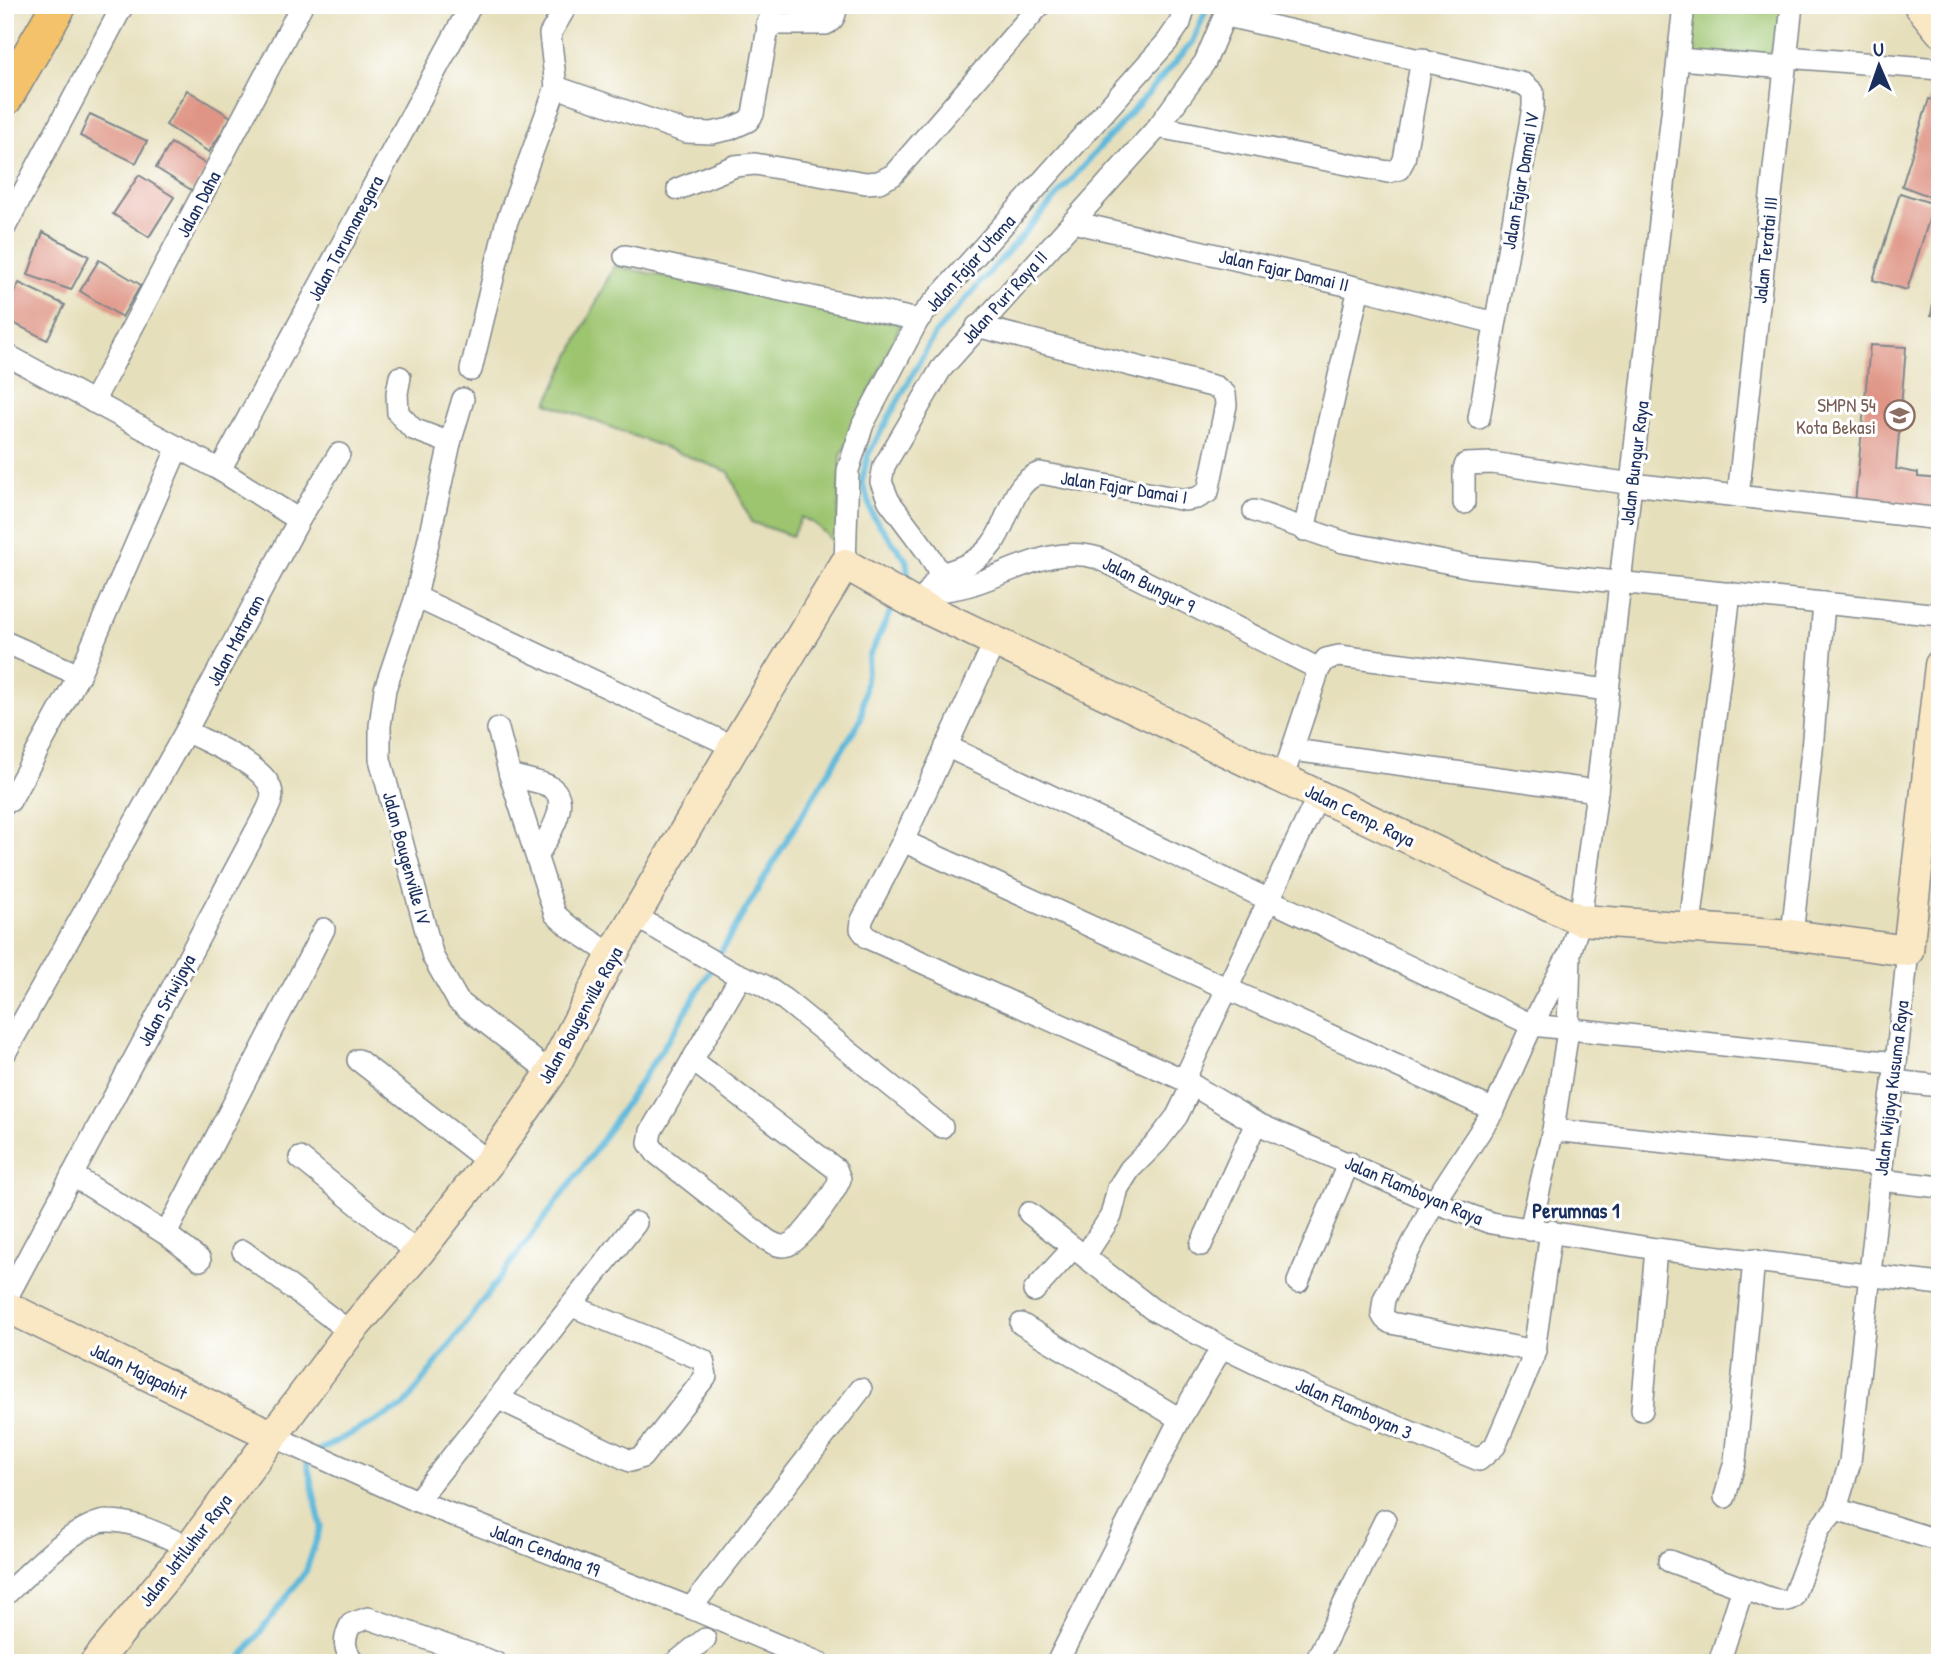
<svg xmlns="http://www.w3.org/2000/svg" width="1945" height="1668" viewBox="0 0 1945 1668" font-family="'Patrick Hand',sans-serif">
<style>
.green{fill:#9dc570;stroke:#5c7a67;stroke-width:2}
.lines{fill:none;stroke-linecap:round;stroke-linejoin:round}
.stream{stroke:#5cb8da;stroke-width:6}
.building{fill:#df9485}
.street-casing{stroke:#80878c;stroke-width:24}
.secondary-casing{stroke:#80878c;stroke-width:33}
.primary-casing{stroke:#80878c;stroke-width:38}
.street{stroke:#fff;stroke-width:21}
.secondary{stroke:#fae7c3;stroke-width:30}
.primary{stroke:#f3c26a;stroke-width:35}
.labels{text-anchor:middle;stroke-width:6;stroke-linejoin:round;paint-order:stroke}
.street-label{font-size:19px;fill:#1b2f5e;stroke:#fff}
.education-label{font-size:19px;fill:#785e54;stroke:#fff;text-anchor:end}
.neighbourhood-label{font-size:21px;font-weight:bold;fill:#1b2f5e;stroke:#fff}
</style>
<rect width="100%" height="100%" fill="#fff"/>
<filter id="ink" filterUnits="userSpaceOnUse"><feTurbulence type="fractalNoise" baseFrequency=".0143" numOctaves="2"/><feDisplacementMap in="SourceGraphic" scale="14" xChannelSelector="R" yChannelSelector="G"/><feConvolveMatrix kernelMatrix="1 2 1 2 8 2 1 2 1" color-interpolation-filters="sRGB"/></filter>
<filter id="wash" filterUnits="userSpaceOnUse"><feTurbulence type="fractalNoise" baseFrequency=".00686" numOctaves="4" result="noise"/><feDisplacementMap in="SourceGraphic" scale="28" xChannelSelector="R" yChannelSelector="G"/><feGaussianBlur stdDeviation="1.57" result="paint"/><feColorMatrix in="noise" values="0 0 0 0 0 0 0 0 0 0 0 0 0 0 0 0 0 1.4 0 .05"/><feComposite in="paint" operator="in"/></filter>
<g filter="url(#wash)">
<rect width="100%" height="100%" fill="#e6dfbb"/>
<g class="green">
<polygon points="1689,5 1788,5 1782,62 1683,55"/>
<polygon points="614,266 901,324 841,456 837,545 815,524 801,517 792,536 751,522 729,472 547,403"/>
</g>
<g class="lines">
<g class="stream">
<polyline points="902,586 908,574 906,560 873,516 862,481 868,455 935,334 1193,42 1208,5"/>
<polyline points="318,1451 404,1406 593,1153 676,1028 788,838 861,719 869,657 895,602"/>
<polyline points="237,1663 306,1571 321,1526 307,1462 310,1458"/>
</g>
</g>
<g id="blocks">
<g class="building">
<polygon points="187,90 231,117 209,152 166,125"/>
<polygon points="1929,99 1940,101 1940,179 1934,198 1902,186"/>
<polygon points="90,114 147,141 136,163 80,136"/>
<polygon points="171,143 209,166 193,191 156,168"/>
<polygon points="139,175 174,197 149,237 113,214"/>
<polygon points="1900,193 1934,204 1907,290 1873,280"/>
<polygon points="43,232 89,256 71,290 28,275"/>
<polygon points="99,260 141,285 122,317 80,291"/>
<polygon points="1938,274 1940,274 1940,316 1931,315"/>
<polygon points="19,283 65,305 47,340 5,319 5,310"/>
<polygon points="1870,345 1906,347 1896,469 1918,473 1918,477 1940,479 1940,511 1855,503"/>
</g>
</g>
</g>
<g filter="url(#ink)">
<use href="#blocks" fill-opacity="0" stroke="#80878c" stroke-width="2"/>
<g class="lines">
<defs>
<g id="street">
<polyline points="1227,16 1524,84 1533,92 1533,107 1479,418"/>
<path d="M 767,24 L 826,24 C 835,20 835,14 837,5"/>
<polyline points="1786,57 1940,69"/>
<polyline points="1679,59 1785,68"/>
<polyline points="556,87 686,132 712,133 730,129 748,121 753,114 772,5"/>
<polyline points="1158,127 1388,172 1399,169 1404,160 1422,59"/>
<polyline points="678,189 735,166 755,164 866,183 879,182 893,175 1040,5"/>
<polyline points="1073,222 1359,288 1495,323"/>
<polyline points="5,227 123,5"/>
<polyline points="625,256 918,320"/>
<polyline points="5,354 220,470 299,520"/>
<polyline points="471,370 506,224 556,87 550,34 567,5"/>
<polyline points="400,377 397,393 398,413 413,429 450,443"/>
<polyline points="463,399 450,443 416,597 385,689 380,726 380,759 433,957 458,1001 551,1073"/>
<polyline points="93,402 302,5"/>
<polyline points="220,470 471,5"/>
<polyline points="1738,496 1792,5"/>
<polyline points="1464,503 1464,469 1466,464 1492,463 1632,484 1940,519"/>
<polyline points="1254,511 1343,542 1471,567 1940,615"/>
<polyline points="1304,530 1359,288"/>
<polyline points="845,564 848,470 863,424 918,320 1167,42 1180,23 1185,5"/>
<path d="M 940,574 C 960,569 980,561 992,544 C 1010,521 1010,483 1040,473 L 1185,500 L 1197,498 L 1208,492 L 1226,405 L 1225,394 L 1216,387 L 977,326"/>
<path d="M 930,592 C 944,590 959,589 973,584 C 1015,571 1053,545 1098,558 L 1319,669"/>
<polyline points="416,597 734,747"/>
<polyline points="920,605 940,574 928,553 889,501 881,482 884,466 941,369 1158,127 1205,62 1229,5"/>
<polyline points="995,641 903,841 862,920 861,929 868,938 1184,1080 1256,1123 1434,1202 1491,1223 1656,1249 1940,1284"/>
<polyline points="5,642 79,675"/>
<polyline points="498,729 510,775 555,914 567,925 612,955"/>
<polyline points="946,746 1532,1025 1896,1063"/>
<polyline points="1293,750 1597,791"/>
<path d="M 510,775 C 522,779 538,781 549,786 C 575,800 546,840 537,856"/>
<polyline points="1283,777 1319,669 1326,659 1339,656 1608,690"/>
<polyline points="10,801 79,675 178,447"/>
<polyline points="903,841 1494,1110"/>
<polyline points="635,916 726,969 763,985 785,1000 942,1127"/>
<polyline points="1690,926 1730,593"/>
<polyline points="1792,935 1812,750 1824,603"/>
<polyline points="5,1053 186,731 299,520 339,454"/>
<polyline points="358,1060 489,1162"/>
<path d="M 692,1060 L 836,1169 L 840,1179 C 834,1194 803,1239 788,1245 C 781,1248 774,1244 767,1240 L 656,1153 L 649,1143 L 651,1131 L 741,976"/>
<polyline points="1184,1080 1318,796"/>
<polyline points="1893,1081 1940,1086"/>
<polyline points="1553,1130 1882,1165"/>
<polyline points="300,1158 418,1253"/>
<polyline points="72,1175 166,1234 200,1260"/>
<polyline points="1880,1180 1940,1187"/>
<polyline points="1029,1213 1152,1309 1222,1347 1323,1396 1479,1460 1495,1446 1533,1358 1551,1231"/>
<polyline points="1530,1230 1553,1130 1568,1030 1570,953 1580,920 1597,791 1684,5"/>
<polyline points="166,1234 324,929"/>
<polyline points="1201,1245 1256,1123"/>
<polyline points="243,1251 350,1332"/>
<polyline points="1085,1256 1111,1216 1118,1188 1130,1169 1157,1142 1177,1116 1192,1085"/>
<polyline points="1298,1282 1349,1162"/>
<polyline points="1034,1291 1073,1248"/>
<path d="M 5,1301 L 265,814 C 269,806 274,798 271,789 C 264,765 208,743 186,731"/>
<polyline points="1021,1324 1180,1419"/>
<polyline points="1535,1351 1391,1323 1385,1319 1382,1314 1384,1299 1434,1202 1494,1110 1532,1025 1567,958"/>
<polyline points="499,1399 630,1461 642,1457 706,1376 703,1360 572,1306"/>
<polyline points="1642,1410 1656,1249"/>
<polyline points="273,1436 417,1501 691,1608 819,1663"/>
<polyline points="1725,1497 1735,1461 1754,1260"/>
<polyline points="417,1501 636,1223"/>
<polyline points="1836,1509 1940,1541"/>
<polyline points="1669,1561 1748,1590"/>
<path d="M 5,1595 C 27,1575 79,1520 109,1521 C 137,1521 164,1537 190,1547"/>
<polyline points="691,1608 861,1389"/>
<path d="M 355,1663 C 343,1650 343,1639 351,1624 L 368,1618 L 496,1663"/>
<polyline points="675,1663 705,1639"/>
<polyline points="1057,1663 1180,1419 1222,1347"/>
<polyline points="1315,1663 1385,1520"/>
<path d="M 1719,1663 L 1739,1600 L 1748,1590 C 1761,1594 1781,1607 1793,1597 L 1819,1529 L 1836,1509 L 1850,1462 L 1880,1180 L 1896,1063 L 1908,951"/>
</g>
<g id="secondary">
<polyline points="1919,5 1940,31"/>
<polyline points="5,1306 273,1436"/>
<polyline points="95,1663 190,1547 350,1332 418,1253 489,1162 551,1073 612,955 734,747 845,564 910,601 1580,920 1792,935 1908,951 1940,665"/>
</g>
<polyline id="primary" points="5,98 59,5"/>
</defs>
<use href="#street" class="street-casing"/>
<use href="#secondary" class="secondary-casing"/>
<use href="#primary" class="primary-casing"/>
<use href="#street" class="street"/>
<use href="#secondary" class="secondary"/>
<use href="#primary" class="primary"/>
</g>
</g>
<defs>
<symbol id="school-ring" viewBox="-11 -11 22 22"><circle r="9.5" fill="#fff" stroke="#8d6e63" stroke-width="1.5"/><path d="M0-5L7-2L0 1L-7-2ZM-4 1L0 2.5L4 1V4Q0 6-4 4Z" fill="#8d6e63"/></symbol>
</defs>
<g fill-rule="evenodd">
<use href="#school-ring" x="1882" y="398" width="35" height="35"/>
</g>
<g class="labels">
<g class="street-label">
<text transform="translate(1520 181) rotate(-80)" y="7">Jalan Fajar Damai IV</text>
<text transform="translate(198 204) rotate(-62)" y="7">Jalan Daha</text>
<text transform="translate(345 238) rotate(-62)" y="7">Jalan Tarumanegara</text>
<text transform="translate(1765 250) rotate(-84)" y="7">Jalan Teratai III</text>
<text transform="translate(970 263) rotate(-48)" y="7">Jalan Fajar Utama</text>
<text transform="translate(1284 270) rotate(13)" y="7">Jalan Fajar Damai II</text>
<text transform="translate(1004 297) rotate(-48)" y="7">Jalan Puri Raya II</text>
<text transform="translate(1634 463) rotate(-83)" y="7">Jalan Bungur Raya</text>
<text transform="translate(1124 487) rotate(9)" y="7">Jalan Fajar Damai I</text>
<text transform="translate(1149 584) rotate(27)" y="7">Jalan Bungur 9</text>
<text transform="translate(235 640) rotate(-62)" y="7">Jalan Mataram</text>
<text transform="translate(1360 815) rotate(26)" y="7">Jalan Cemp. Raya</text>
<text transform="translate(407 858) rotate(75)" y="7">Jalan Bougenville IV</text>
<text transform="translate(166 1000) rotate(-62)" y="7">Jalan Sriwijaya</text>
<text transform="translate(580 1015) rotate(-61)" y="7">Jalan Bougenville Raya</text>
<text transform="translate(1891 1088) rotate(-83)" y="7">Jalan Wijaya Kusuma Raya</text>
<text transform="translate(1414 1190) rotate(23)" y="7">Jalan Flamboyan Raya</text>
<text transform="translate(139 1371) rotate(26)" y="7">Jalan Majapahit</text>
<text transform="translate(1354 1408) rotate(24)" y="7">Jalan Flamboyan 3</text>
<text transform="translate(185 1550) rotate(-52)" y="7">Jalan Jatiluhur Raya</text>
<text transform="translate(545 1550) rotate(21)" y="7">Jalan Cendana 19</text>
</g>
<g class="education-label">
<text x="1876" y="412">SMPN 54<tspan x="1876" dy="22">Kota Bekasi</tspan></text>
</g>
<g class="neighbourhood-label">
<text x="1576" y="1218">Perumnas 1</text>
</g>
</g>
<rect width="1945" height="1668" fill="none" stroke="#fff" stroke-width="28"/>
<g transform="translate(1879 66) rotate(358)" stroke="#ffffff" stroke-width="5" paint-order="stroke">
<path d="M0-5L12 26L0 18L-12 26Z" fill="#1b2f5e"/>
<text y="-10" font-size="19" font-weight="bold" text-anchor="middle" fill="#1b2f5e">U</text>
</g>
</svg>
